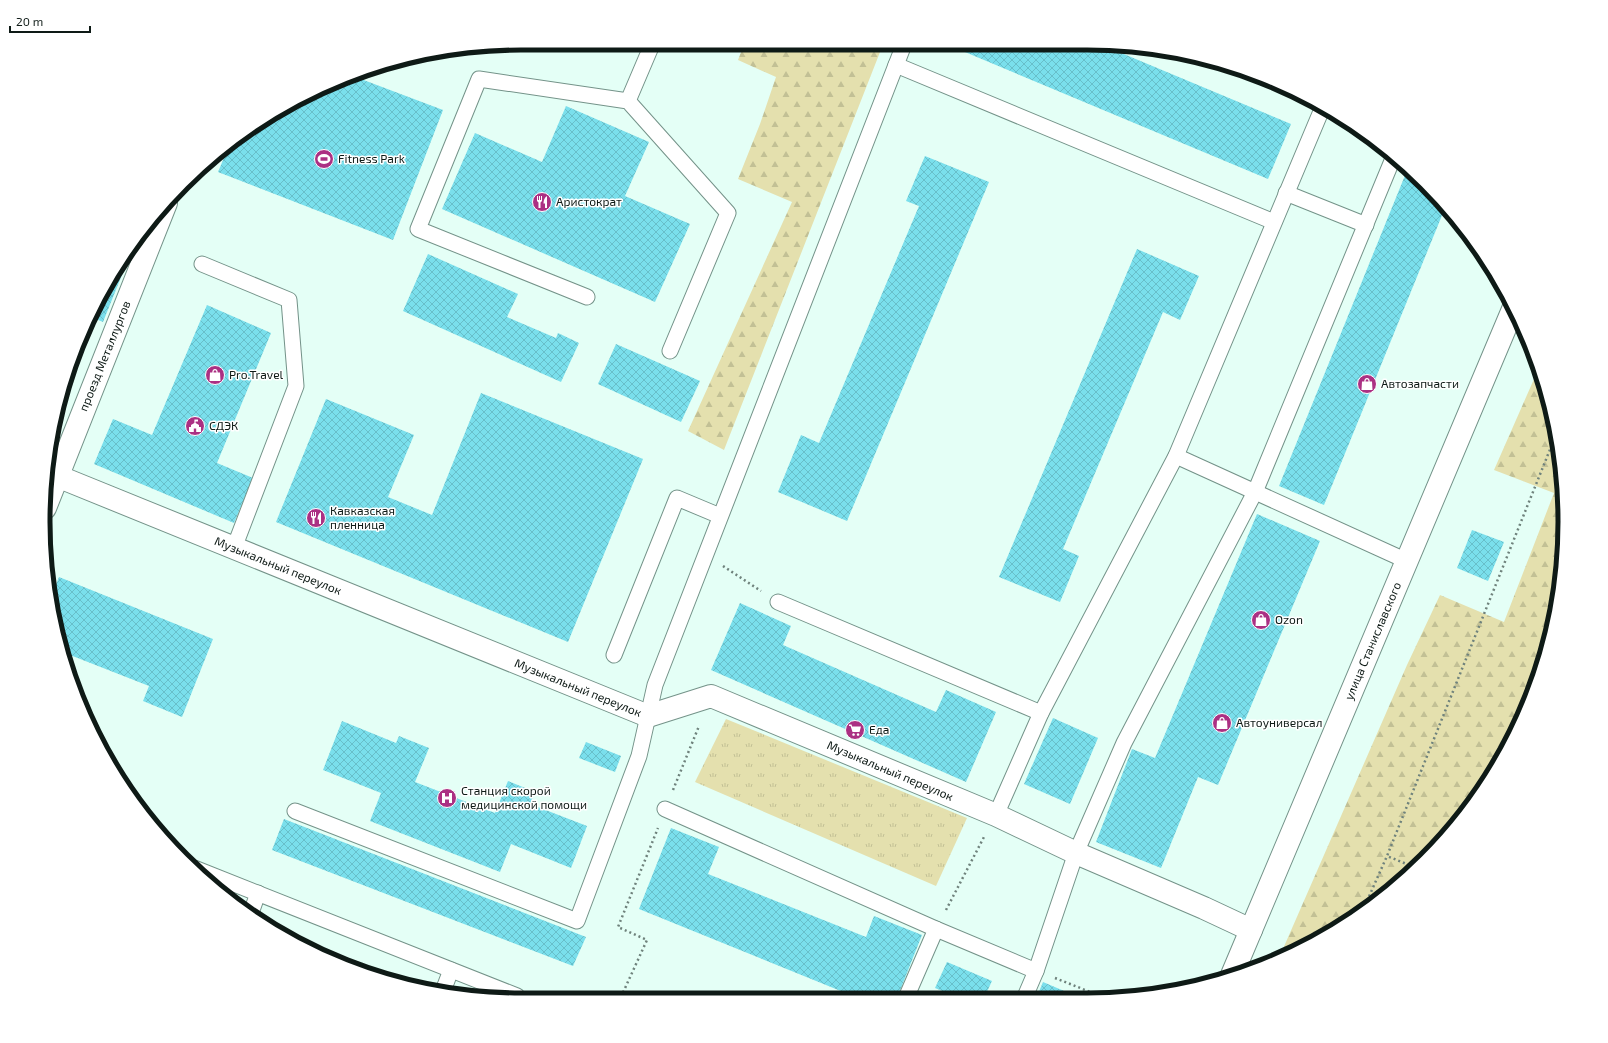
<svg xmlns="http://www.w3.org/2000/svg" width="1608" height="1043" viewBox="0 0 1608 1043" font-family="'Exo 2',sans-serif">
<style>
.grass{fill:url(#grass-tufts)}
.forest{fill:url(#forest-firs)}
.pitch{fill:#e4e0ae}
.building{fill:url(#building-cross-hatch)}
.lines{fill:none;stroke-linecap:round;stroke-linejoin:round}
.service-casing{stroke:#749389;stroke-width:17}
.minor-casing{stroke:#749389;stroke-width:24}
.secondary-casing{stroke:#749389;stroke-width:24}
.path{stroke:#6f827c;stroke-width:2.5;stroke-dasharray:2 3;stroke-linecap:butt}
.service{stroke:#fff;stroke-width:15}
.minor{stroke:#fff;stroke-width:22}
.secondary{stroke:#fff;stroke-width:22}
.labels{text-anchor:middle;stroke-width:3;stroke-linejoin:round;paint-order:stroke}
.poi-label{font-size:12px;fill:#0e1a16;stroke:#fff;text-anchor:start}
.street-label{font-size:12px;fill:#0e1a16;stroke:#fff}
.rim{fill:none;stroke:#0e1a16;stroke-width:5}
</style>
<defs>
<pattern id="grass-tufts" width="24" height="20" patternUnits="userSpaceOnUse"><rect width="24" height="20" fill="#e4e0ae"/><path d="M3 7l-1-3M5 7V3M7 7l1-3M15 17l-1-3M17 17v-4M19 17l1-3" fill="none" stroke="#c2c095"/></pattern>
<pattern id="forest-firs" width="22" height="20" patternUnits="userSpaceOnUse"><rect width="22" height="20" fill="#e4e0ae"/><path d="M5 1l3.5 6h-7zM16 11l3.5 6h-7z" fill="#c2c095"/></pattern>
<pattern id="building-cross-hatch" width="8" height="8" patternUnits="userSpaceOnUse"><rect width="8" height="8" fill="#7adfec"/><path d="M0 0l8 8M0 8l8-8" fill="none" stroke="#68bfca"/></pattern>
</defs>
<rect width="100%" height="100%" fill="#e4fff6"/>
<polygon class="grass" points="726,719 967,818 936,886 695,782"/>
<g class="forest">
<polygon points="743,47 882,47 724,450 688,431 792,202 738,179 760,124 776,77 738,60"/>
<polygon points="1538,370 1549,397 1564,490 1561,584 1540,675 1501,761 1446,837 1378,901 1298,951 1279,958 1407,665 1440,595 1504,622 1554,493 1494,470"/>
</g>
<polygon class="pitch" points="1392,873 1403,878 1381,898"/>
<g class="building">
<polygon points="953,47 1107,47 1291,124 1268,179"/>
<polygon points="353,76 443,110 393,240 218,172 229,146 255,124"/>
<polygon points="566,106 649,142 625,196 690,224 655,302 442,209 475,133 542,162"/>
<polygon points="925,156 989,182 847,521 778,492 801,435 819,443 919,206 906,201"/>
<polygon points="1408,168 1445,208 1324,505 1279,486"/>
<polygon points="138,235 103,322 91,317 107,282"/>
<polygon points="1137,249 1199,276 1180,320 1163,312 1063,549 1079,556 1060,602 999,577"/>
<polygon points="428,254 518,294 507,317 556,338 558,333 579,343 561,382 403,311"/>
<polygon points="207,305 271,333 217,463 253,478 234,523 94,464 113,419 152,435"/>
<polygon points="616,344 700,381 681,422 598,384"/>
<polygon points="481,393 643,459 568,642 276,522 326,399 414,435 388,497 432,515"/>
<polygon points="1257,514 1320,541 1218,785 1198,777 1161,868 1096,842 1132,749 1155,758"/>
<polygon points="1472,530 1504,542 1488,581 1457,568"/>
<polygon points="59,577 213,639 182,717 143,701 149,686 70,655 66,666 59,645 50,599"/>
<polygon points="740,603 791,626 783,645 936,712 946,690 996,712 966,782 711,670"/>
<polygon points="1053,718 1098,738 1070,804 1024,784"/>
<polygon points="342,721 396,743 399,736 429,748 415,782 495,813 508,781 535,792 530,804 587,826 571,868 511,844 500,872 370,821 381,793 323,770"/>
<polygon points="586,742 621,756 615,772 579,758"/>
<polygon points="284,819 586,937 573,966 272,850"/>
<polygon points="671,828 719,847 708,874 866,937 874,916 922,935 897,998 858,998 639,909"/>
<polygon points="947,962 992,981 984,998 959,998 935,988"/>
<polygon points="1043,982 1083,999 1036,999"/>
</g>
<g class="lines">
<defs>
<g id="service">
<polyline points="896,65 1274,222"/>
<polyline points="628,101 651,47"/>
<polyline points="1286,193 1366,225"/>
<polyline points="202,264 289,300 296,386 234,548"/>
<polyline points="587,297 418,229 479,79 628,101 728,213 670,351"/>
<polyline points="1176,456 1407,561"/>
<polyline points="778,602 1041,713"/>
<polyline points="614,655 677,498 720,516"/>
<polyline points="665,809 936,929 1036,971"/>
<polyline points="295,811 577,921 639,756 655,685 903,47"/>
<polyline points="996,815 1041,713 1176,456 1322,109"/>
<polyline points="194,868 517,996"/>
<polyline points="251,913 258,893"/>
<polyline points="443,991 451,970"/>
<polyline points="906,998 936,929"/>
<polyline points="1024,999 1036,971 1076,853 1124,743 1255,492 1394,156"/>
</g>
<g id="minor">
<polyline points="57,476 648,716 711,696 996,815 1076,853 1204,908 1251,930"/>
<polyline points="45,508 166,203"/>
</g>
<polyline id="secondary" points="1232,975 1514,307"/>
</defs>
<use href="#service" class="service-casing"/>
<use href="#minor" class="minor-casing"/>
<use href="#secondary" class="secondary-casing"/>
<g class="path">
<polyline points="723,566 761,591"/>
<polyline points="673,790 699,726"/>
<polyline points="1414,867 1387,856 1555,437"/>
<polyline points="946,910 984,837"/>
<polyline points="1363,910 1387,856"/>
<polyline points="1055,978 1108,999"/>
<polyline points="621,997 647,940 618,927 658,828"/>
</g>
<use href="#service" class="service"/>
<use href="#minor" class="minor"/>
<use href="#secondary" class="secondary"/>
</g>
<defs>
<symbol id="stadium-disc" viewBox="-11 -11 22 22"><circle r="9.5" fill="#ab3083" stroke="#fff"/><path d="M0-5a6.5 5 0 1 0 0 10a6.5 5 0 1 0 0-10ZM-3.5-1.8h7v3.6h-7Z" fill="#fff"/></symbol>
<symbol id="restaurant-disc" viewBox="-11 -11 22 22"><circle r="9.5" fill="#ab3083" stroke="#fff"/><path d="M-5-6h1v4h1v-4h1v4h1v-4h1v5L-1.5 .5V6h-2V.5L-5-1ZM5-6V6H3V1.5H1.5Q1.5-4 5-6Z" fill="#fff"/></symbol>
<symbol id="shop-disc" viewBox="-11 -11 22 22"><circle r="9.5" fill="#ab3083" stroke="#fff"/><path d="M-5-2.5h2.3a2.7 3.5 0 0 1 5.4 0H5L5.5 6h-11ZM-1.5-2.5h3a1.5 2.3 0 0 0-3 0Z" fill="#fff"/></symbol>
<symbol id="civic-disc" viewBox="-11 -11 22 22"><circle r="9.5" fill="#ab3083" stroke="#fff"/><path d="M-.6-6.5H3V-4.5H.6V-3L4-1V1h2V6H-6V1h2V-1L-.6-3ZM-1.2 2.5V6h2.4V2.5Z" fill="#fff"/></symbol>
<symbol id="supermarket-disc" viewBox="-11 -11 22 22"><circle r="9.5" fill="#ab3083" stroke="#fff"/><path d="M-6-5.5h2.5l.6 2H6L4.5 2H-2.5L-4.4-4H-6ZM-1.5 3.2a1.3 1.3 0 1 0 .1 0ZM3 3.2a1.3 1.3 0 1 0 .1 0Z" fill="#fff"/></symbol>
<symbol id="hospital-disc" viewBox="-11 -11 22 22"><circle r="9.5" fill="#ab3083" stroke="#fff"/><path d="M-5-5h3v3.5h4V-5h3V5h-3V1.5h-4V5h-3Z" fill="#fff"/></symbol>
</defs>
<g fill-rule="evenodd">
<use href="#stadium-disc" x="313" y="148" width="22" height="22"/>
<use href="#restaurant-disc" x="531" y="191" width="22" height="22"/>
<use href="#shop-disc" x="204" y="364" width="22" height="22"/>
<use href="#shop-disc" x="1356" y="373" width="22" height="22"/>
<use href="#civic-disc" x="184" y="415" width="22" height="22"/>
<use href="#restaurant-disc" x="305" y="507" width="22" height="22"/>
<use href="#shop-disc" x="1250" y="609" width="22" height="22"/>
<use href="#shop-disc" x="1211" y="712" width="22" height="22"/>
<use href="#supermarket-disc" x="844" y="719" width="22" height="22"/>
<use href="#hospital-disc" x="436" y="787" width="22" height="22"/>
</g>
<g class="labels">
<g class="poi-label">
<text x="338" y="163">Fitness Park</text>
<text x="556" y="206">Аристократ</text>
<text x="229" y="379">Pro.Travel</text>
<text x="1381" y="388">Автозапчасти</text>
<text x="209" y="430">СДЭК</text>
<text x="330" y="515">Кавказская<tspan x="330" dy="14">пленница</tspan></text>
<text x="1275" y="624">Ozon</text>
<text x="1236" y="727">Автоуниверсал</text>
<text x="869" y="734">Еда</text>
<text x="461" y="795">Станция скорой<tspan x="461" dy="14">медицинской помощи</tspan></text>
</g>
<g class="street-label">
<text transform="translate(105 356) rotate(-68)" y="4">проезд Металлургов</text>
<text transform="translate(278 566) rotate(22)" y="4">Музыкальный переулок</text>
<text transform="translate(1373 641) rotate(-67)" y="4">улица Станиславского</text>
<text transform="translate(578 688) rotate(22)" y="4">Музыкальный переулок</text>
<text transform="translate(890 771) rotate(23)" y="4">Музыкальный переулок</text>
</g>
</g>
<path d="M0 0H1608V1043H0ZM521 50H1087A471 471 0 0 1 1558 521V522A471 471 0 0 1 1087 993H521A471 471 0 0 1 50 522V521A471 471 0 0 1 521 50Z" fill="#fff" fill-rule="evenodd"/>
<path class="rim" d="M521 50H1087A471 471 0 0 1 1558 521V522A471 471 0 0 1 1087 993H521A471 471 0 0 1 50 522V521A471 471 0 0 1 521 50Z"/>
<path d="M10 26v6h80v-6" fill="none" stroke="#0e1a16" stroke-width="2"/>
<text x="16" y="26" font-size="12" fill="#0e1a16" stroke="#ffffff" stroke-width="3" paint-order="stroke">20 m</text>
</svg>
